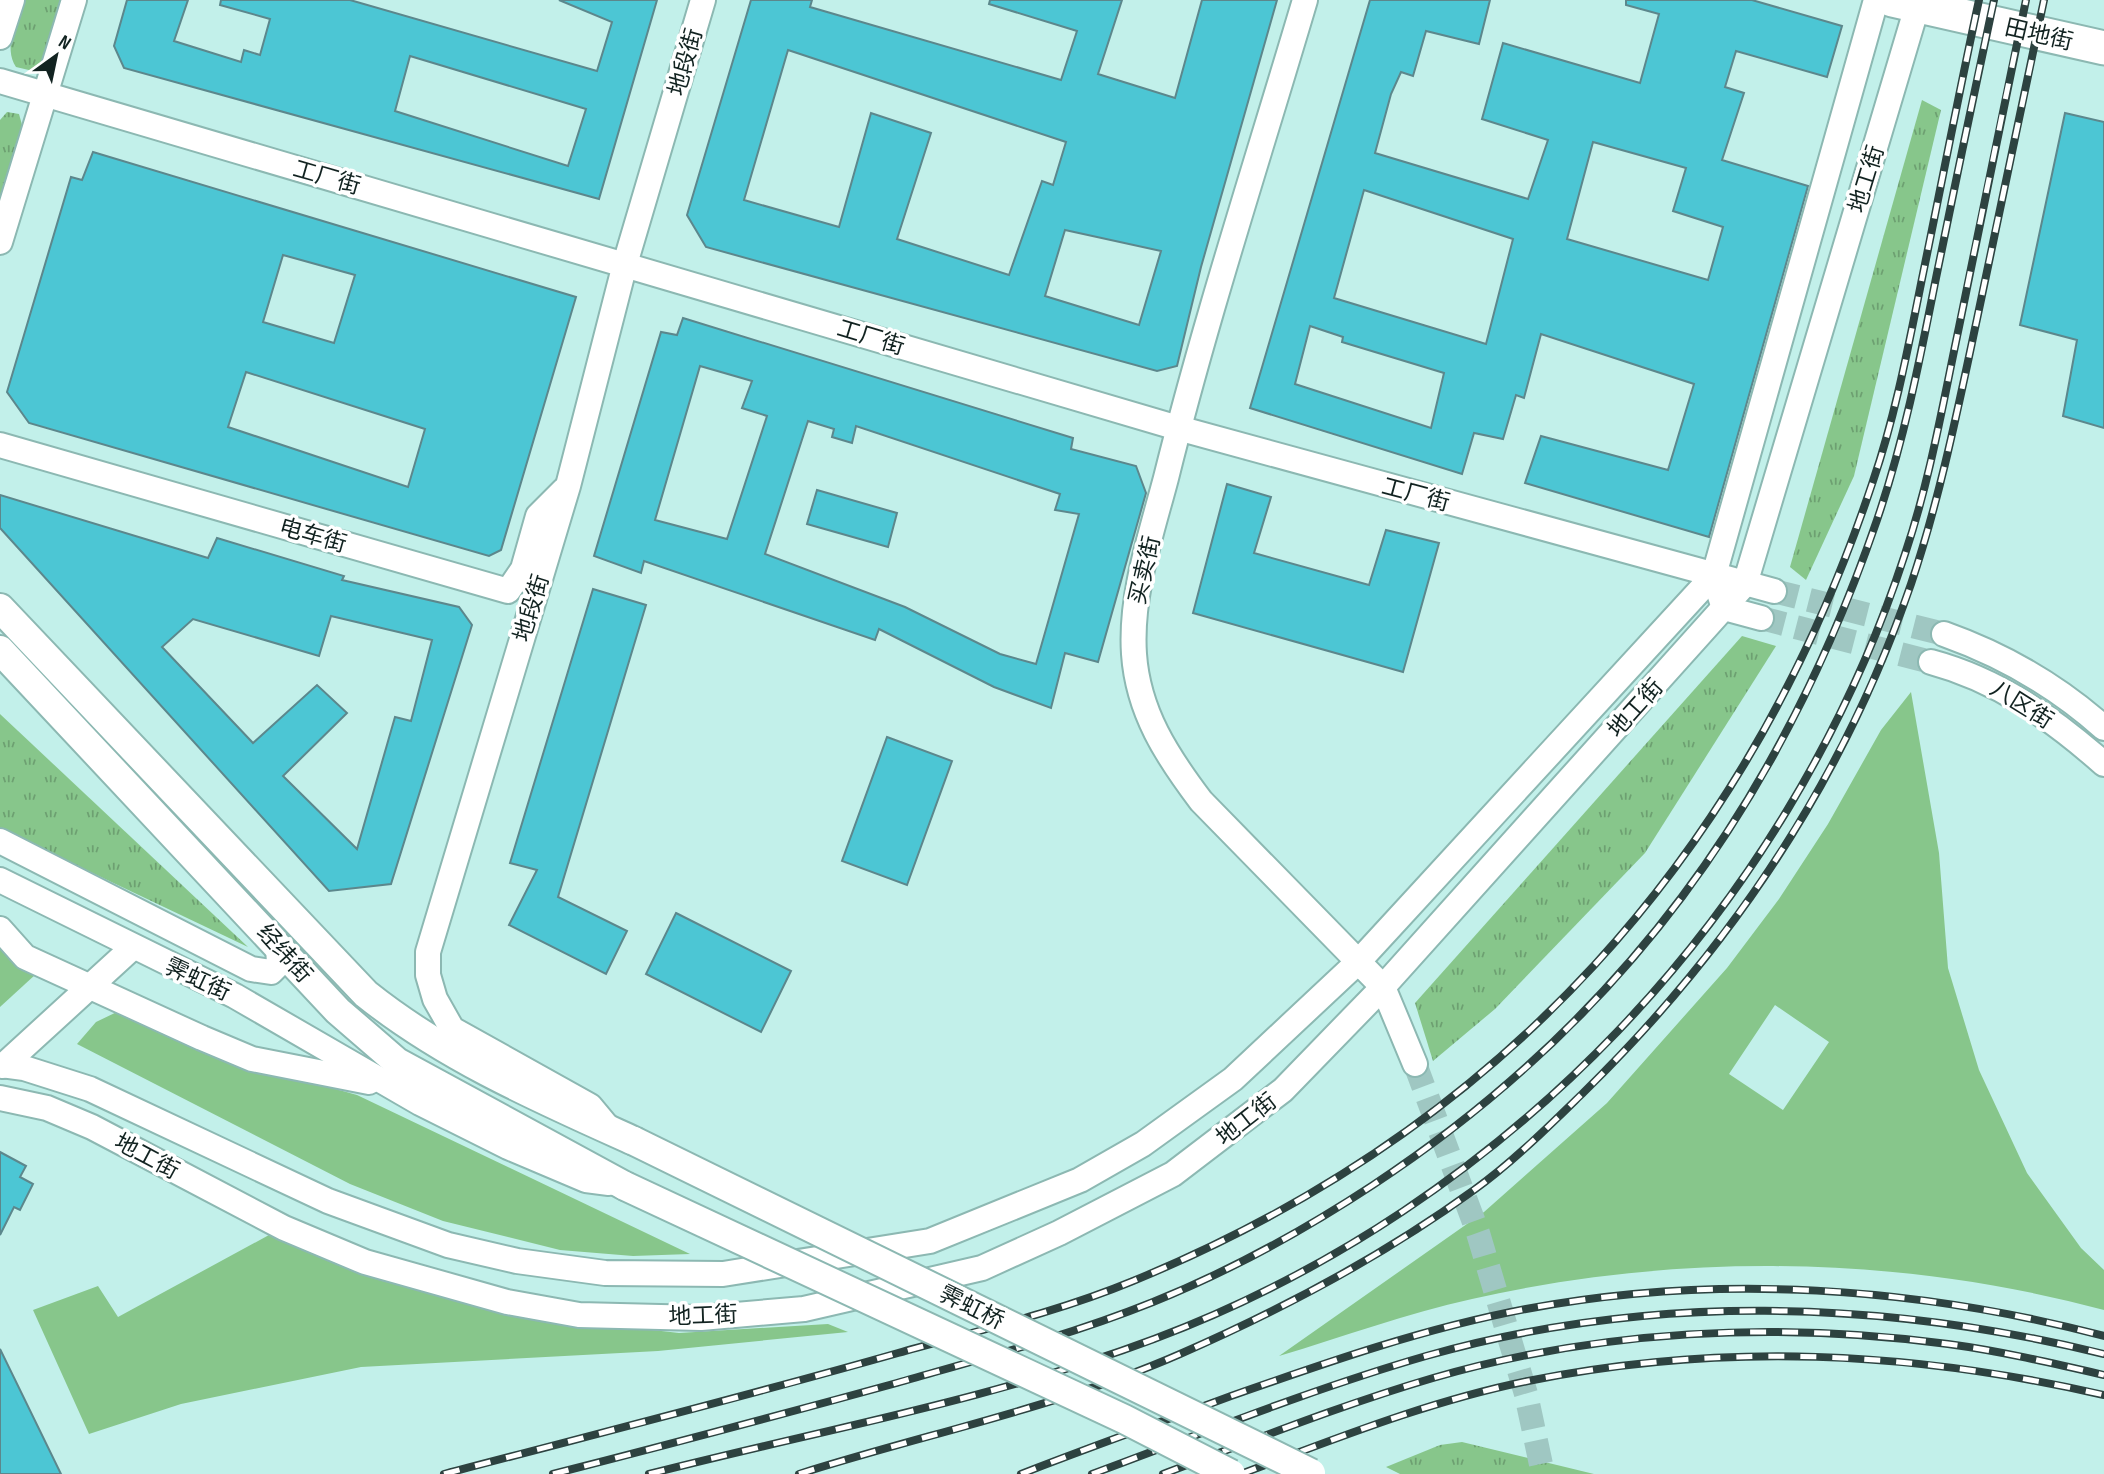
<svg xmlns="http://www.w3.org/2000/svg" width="2104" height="1474" viewBox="0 0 2104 1474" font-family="'Sofia Sans Condensed','Noto Sans SC',sans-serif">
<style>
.grass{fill:#87c68b;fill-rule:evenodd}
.park{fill:url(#park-tufts)}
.building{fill:#4cc6d4;stroke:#5c878c;stroke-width:2;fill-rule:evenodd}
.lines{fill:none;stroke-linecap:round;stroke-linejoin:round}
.secondary-tunnel{stroke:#9fc7c2;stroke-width:24;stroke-dasharray:24 12;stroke-linecap:butt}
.secondary-casing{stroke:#8cb8b2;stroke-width:28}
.primary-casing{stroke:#8cb8b2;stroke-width:32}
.highway-casing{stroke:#8cb8b2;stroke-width:37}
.secondary{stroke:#fff;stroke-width:24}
.primary{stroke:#fff;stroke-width:28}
.highway{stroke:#fff;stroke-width:33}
.rail-casing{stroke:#2d4240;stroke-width:8}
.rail{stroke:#fff;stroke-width:5;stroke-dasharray:16;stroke-linecap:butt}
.primary-bridge-casing{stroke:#8cb8b2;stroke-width:32;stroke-linecap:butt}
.primary-bridge{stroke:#fff;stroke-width:28}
.labels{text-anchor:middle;stroke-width:7;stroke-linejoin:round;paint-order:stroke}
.street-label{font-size:23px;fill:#122321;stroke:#fff}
</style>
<defs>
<pattern id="park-tufts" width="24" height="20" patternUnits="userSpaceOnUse" patternTransform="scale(1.75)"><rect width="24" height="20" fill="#87c68b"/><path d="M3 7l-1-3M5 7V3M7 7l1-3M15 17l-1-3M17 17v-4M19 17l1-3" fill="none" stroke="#6da071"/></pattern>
</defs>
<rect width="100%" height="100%" fill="#c2f0ea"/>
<g class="grass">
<path d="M 1911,692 L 1939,853 L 1948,968 L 1979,1070 L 2027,1173 L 2081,1248 L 2104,1270 L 2104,1310 C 1900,1255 1678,1252 1472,1299 C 1407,1313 1343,1337 1279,1356 L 1484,1212 L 1607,1103 L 1727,968 L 1779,899 L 1828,824 L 1881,730 ZM 1775,1005 L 1829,1042 L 1783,1110 L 1729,1074 Z"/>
<polygon points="0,937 48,963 0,1007"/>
<polygon points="121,1010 228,1059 357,1095 690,1254 633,1256 560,1250 443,1221 350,1184 77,1044 96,1022"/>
<polygon points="269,1235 373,1276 444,1297 522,1315 679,1333 828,1324 848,1332 658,1351 361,1367 181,1404 89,1434 33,1310 98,1286 118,1317"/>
</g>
<g class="park">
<path d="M 23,0 L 64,0 L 43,67 L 33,71 L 16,67 C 3,47 17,21 23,0 Z"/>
<polygon points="1922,100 1941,110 1854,476 1806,580 1790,567"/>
<polygon points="7,112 19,114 24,132 0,212 0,120"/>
<polygon points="1742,636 1776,646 1645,853 1495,1009 1433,1061 1415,1003"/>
<polygon points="0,714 248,947 0,829"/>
<polygon points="1462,1442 1594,1474 1400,1474 1386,1467 1440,1445"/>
</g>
<g class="building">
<path d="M 127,0 L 188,0 L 174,41 L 241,62 L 244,50 L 260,55 L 270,19 L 220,5 L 221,0 L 350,0 L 597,71 L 612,22 L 559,0 L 657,0 L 599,199 L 124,68 L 114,46 ZM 410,56 L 586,109 L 568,166 L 395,111 Z"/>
<path d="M 751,0 L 812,0 L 810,7 L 1061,80 L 1077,31 L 989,4 L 990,0 L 1122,0 L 1098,74 L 1175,98 L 1202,0 L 1277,0 L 1201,267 L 1177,366 L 1157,371 L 706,247 L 687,215 ZM 788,50 L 1066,142 L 1053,185 L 1042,181 L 1009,275 L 897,239 L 931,133 L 871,113 L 839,227 L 744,200 ZM 1065,230 L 1161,251 L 1139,325 L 1045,296 Z"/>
<path d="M 1370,0 L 1490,0 L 1479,44 L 1426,31 L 1413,76 L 1401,72 L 1391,94 L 1375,153 L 1528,199 L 1548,140 L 1482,119 L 1503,43 L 1640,83 L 1659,14 L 1626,5 L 1626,0 L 1752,0 L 1842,26 L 1827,77 L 1736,51 L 1725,87 L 1744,93 L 1722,160 L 1808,186 L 1709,537 L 1525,483 L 1541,436 L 1668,470 L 1694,384 L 1541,334 L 1524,398 L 1516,395 L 1503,439 L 1474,433 L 1462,474 L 1250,408 ZM 1593,142 L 1686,168 L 1673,211 L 1723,227 L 1708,280 L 1567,239 ZM 1364,190 L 1513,239 L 1486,344 L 1334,298 ZM 1310,326 L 1343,337 L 1342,342 L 1444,373 L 1431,428 L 1295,384 Z"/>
<polygon points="2065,113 2104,122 2104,428 2063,416 2077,340 2020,325"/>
<path d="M 93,152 L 576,297 L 501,550 L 489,556 L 29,423 L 7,392 L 71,177 L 82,180 ZM 283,255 L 355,275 L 334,343 L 263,322 ZM 246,372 L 425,429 L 408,487 L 228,427 Z"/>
<path d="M 683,318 L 1073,438 L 1071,449 L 1136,466 L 1146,493 L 1098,662 L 1065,653 L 1051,708 L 994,687 L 879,629 L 875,640 L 644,561 L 641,573 L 594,556 L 661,332 L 677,335 ZM 700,366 L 752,381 L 742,408 L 767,416 L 727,539 L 655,520 ZM 808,421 L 834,429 L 832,437 L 852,443 L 856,426 L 1060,494 L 1055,510 L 1079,514 L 1036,664 L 1000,654 L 905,607 L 765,554 Z"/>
<polygon points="1227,484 1271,497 1254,553 1369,585 1386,530 1439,543 1403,672 1193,613"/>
<polygon points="817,490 897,513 888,547 807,524"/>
<path d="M 0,495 L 208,558 L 217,538 L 344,576 L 342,580 L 459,607 L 472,625 L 391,884 L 329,891 L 0,528 ZM 331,616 L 432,640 L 411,721 L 395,717 L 357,849 L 283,776 L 347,713 L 317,685 L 253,743 L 162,647 L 193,619 L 319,656 Z"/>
<polygon points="593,589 646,605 558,897 627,931 606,974 509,925 537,870 510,863"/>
<polygon points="887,737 952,761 907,885 842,861"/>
<polygon points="676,913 791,971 761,1032 646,974"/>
<polygon points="0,1152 26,1166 20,1177 33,1184 20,1210 14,1207 0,1235"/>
<polygon points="0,1349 61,1474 0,1474"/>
</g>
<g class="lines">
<g class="secondary-tunnel">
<polyline points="1774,591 1944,634"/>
<polyline points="1761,618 1931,662"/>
<polyline points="1415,1064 1478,1233 1526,1394 1543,1474"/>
</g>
<defs>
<g id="secondary">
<path d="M 1305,0 C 1258,159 1206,317 1166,478 C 1151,535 1130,595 1134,654 C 1138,712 1167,756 1201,801 L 1383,987 L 1415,1064"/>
<polyline points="0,37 12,0"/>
<polyline points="0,81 1178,428 1774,591"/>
<polyline points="0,242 74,0"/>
<polyline points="0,445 508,591 523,569 538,516 564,490"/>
<polyline points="1720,596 1724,608 1761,618"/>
<path d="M 1944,634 C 2003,655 2057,686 2104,728"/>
<path d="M 1931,662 C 1998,680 2052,718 2104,764"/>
<polyline points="0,841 251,969 271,972 279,964 278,945"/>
<polyline points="0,880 235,996 420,1103 508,1147 586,1180 609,1183"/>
<polyline points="0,929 25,957 202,1038 252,1059 369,1082"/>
<polyline points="0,1065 24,1068 90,1089 328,1201 448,1245 517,1261 605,1273 723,1274 930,1241 1080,1180 1143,1144 1233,1079 1359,961 1714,575 1876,0"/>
<polyline points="3,1066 132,948"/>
<polyline points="0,1098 47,1108 92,1127 284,1228 365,1262 507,1302 579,1315 701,1318 804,1309 982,1268 1059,1233 1173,1174 1283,1090 1383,987 1745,584 1919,0"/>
<polyline points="610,1130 590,1106 452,1029 435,999 428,975 428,952 568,486 625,264 703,0"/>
</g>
<g id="primary">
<path d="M 0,608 L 366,994 C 446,1058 541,1099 634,1141"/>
<polyline points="0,650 338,1011 397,1062 625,1186"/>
</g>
<polyline id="highway" points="1892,0 2104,48"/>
</defs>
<use href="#secondary" class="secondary-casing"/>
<use href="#primary" class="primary-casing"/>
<use href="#highway" class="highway-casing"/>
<use href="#secondary" class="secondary"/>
<use href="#primary" class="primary"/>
<use href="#highway" class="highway"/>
<defs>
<g id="rail">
<path d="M 444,1474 C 596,1434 747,1396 898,1353 C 977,1331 1058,1312 1133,1281 C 1501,1130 1748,857 1873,481 C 1897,411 1910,337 1925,264 C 1943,176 1960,88 1979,0"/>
<path d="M 553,1474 C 667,1445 780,1415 893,1384 C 980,1359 1068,1336 1153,1302 C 1230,1271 1303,1231 1373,1185 C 1622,1021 1780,802 1877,520 C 1904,441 1920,359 1936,278 C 1955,185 1974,93 1994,0"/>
<path d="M 649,1474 C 817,1431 991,1400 1154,1339 C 1506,1207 1788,912 1905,554 C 1930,480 1943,403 1959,327 C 1981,218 2003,109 2026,0"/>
<path d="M 799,1474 C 925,1434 1059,1407 1180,1354 C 1283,1309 1383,1256 1474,1190 C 1513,1162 1549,1126 1584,1092 C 1730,949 1844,779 1911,584 C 1940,498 1958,408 1977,319 C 1999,213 2022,106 2044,0"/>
<path d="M 1021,1474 C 1090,1447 1161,1422 1231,1396 C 1328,1362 1425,1328 1526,1309 C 1718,1273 1917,1287 2104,1336"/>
<path d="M 1092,1474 C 1203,1433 1312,1389 1426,1356 C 1649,1293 1880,1299 2104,1354"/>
<path d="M 1163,1474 C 1252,1441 1341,1405 1433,1378 C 1598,1330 1778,1321 1948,1344 C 2000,1351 2052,1363 2104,1375"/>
<path d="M 1241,1474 C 1335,1439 1429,1401 1528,1381 C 1722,1342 1911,1351 2104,1395"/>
</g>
</defs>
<use href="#rail" class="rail-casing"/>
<use href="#rail" class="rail"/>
<defs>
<g id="primary-bridge">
<polyline points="634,1141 1311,1473"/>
<polyline points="625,1186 1124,1419 1231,1474"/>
</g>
</defs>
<use href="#primary-bridge" class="primary-bridge-casing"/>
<use href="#primary-bridge" class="primary-bridge"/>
</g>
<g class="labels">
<g class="street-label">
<text transform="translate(2039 34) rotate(13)" y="8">田地街</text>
<text transform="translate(685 62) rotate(-74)" y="8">地段街</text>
<text transform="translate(327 177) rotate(16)" y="8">工厂街</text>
<text transform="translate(1866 179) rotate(-73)" y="8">地工街</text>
<text transform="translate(871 337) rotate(17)" y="8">工厂街</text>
<text transform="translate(1416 494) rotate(15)" y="8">工厂街</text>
<text transform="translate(313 535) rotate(16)" y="8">电车街</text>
<text transform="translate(1144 570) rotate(-77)" y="8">买卖街</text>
<text transform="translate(531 608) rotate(-73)" y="8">地段街</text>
<text transform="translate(2022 704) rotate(32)" y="8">八区街</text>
<text transform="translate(1635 708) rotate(-48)" y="8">地工街</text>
<text transform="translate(285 953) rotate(48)" y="8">经纬街</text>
<text transform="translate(198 979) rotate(25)" y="8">霁虹街</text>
<text transform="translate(1246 1119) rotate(-38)" y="8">地工街</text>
<text transform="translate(147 1156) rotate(28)" y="8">地工街</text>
<text transform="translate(972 1307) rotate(26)" y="8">霁虹桥</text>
<text transform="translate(703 1315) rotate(-2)" y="8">地工街</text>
</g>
</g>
<g transform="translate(56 56) rotate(33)" stroke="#ffffff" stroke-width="5" paint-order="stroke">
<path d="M0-5L12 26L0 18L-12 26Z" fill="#122321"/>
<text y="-10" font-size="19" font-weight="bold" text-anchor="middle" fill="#122321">N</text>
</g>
</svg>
